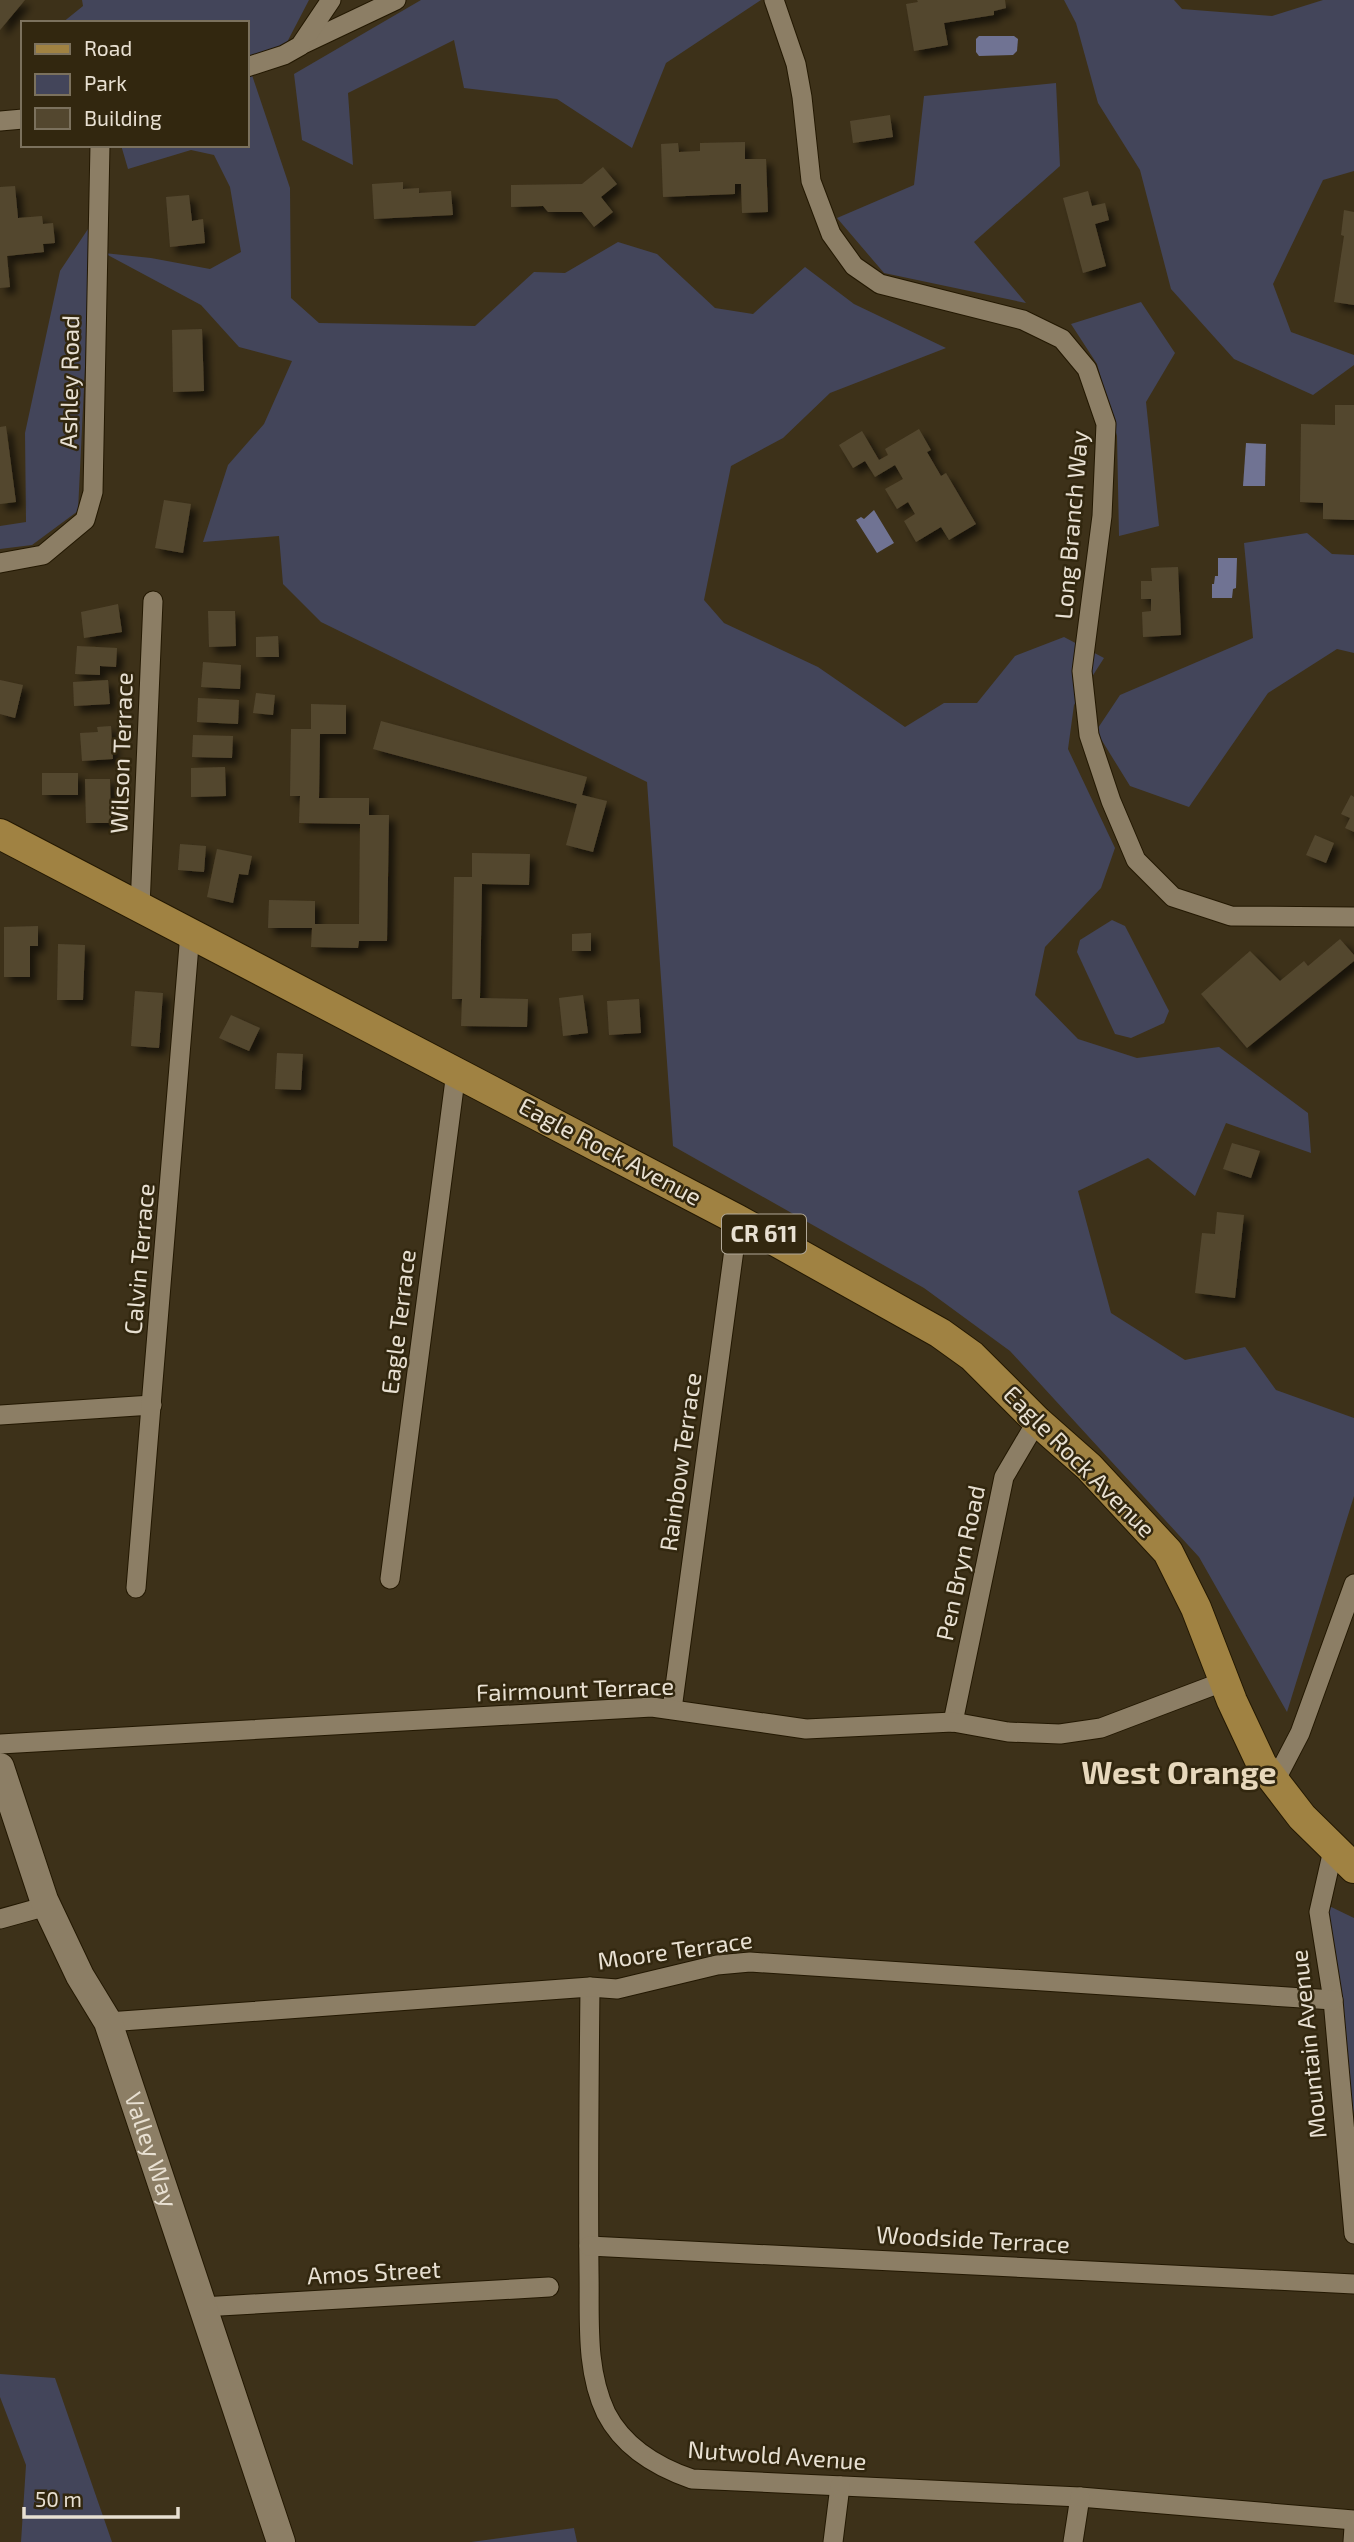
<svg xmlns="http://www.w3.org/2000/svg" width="1354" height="2542" viewBox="0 0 1354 2542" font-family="'Exo 2',sans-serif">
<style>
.green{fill:#43455a}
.water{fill:#707393}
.building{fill:#53472f;filter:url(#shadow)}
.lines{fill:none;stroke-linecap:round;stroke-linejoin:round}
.street-casing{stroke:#231802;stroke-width:21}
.secondary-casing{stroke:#231802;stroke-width:30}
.primary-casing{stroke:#231802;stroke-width:32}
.street{stroke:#8c7e65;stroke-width:19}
.secondary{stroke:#8c7e65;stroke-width:28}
.primary{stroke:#a08242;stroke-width:30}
.labels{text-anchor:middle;stroke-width:5;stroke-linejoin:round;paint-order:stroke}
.shield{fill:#32270f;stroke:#b1a898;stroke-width:2}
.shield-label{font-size:23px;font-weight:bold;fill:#e8e0d2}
.street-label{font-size:24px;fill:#e8e0d2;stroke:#32270f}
.district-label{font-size:32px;font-weight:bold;fill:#e7d8bc;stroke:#32270f}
</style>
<defs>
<filter id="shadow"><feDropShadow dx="6" dy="6" stdDeviation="3.5" flood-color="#0009"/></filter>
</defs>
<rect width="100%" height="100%" fill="#3d3119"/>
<g class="green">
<polygon points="82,0 309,0 284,48 247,56 247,23 62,23 83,6"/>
<polygon points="421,0 761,0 666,63 632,148 557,99 464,88 454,40 348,93 353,165 302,140 294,74"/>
<polygon points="1064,0 1174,0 1182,9 1272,16 1323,0 1354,0 1354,171 1323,180 1273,284 1291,332 1354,355 1354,365 1313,395 1234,359 1171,289 1140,170 1098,103 1076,23"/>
<polygon points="252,75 290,188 291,298 319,323 475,326 534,272 565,273 618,242 657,254 715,308 753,314 805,267 854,304 946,348 830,393 783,438 731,466 704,600 724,623 818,667 905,727 944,703 977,703 1015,656 1064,637 1104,658 1074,705 1068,749 1115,848 1101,888 1045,947 1035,995 1078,1039 1137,1058 1219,1047 1308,1113 1311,1153 1226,1123 1195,1196 1148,1158 1078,1191 1111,1313 1185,1360 1245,1347 1276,1390 1354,1418 1354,1496 1287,1712 1199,1557 1010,1351 924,1288 673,1146 647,782 321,622 283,584 279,536 203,542 228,465 264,424 292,361 239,347 201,305 104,253 151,258 210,269 241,252 230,187 214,155 191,150 128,169 121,145 247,145 247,77"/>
<polygon points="1056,83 1060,166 974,242 1026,303 884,273 837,218 914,185 924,96"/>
<polygon points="92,223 78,511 32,545 0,549 0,526 26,522 25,433 60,271"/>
<polygon points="1141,302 1175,353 1146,402 1159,526 1119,536 1117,436 1097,364 1071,324"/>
<polygon points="1307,533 1332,554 1354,555 1354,653 1337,649 1268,693 1189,807 1130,786 1096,731 1120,695 1253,638 1244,543"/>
<polygon points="1112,920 1125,926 1169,1011 1164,1023 1131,1038 1115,1034 1077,952 1080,940"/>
<polygon points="1325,1904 1354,1918 1354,2116 1324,1906"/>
<polygon points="0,2374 55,2378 112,2542 21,2542 26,2465 0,2397"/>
<polygon points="574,2528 577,2542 471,2542"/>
</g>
<g class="water">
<polygon points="979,36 1014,36 1018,39 1017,51 1013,55 979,56 976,52 976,39"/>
<polygon points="1246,443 1266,444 1265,486 1243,486"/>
<polygon points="874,510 894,543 877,553 856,520 861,517 864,519"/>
<polygon points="1218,558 1237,558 1236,588 1233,589 1232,598 1212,598 1212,584 1214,584 1215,576 1218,576"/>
</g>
<g class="building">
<polygon points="0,0 25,0 0,30"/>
<polygon points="917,0 1005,0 1006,8 994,11 994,15 944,23 948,45 914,51 906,4 918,2"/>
<polygon points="890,115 893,137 853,143 850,121"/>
<polygon points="745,142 745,159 766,159 768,212 742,213 741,184 735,184 735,194 663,197 661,144 678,143 679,152 700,151 700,143"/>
<polygon points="603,167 617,184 601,197 613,212 594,227 582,212 548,212 543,206 511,207 511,185 582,184"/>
<polygon points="403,182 403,189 419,188 419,193 451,191 453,215 374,219 372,184"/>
<polygon points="15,186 18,218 42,216 43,224 53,223 55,243 43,244 44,252 7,256 10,287 0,288 0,187"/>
<polygon points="1088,191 1092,206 1105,203 1109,220 1095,224 1106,266 1083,273 1063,198"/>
<polygon points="189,195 192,221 203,219 205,243 170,247 166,197"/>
<polygon points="1344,210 1354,212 1354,305 1334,302 1344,236 1341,235"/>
<polygon points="202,329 204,391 173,392 172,330"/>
<polygon points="1335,405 1354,405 1354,520 1323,519 1323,503 1300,502 1301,424 1335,425"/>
<polygon points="6,426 16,502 0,504 0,427"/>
<polygon points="919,429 931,450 927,452 941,476 946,473 976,524 949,540 941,527 916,542 904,521 915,514 908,502 897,509 885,489 903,479 895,465 875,477 865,461 853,468 839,445 862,431 879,460 888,455 885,449"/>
<polygon points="164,500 191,504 183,553 155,548"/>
<polygon points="1178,567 1181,635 1143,637 1142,612 1151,611 1151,599 1141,599 1141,581 1152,581 1151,568"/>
<polygon points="118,604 122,632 84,638 81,612"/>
<polygon points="208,611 235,611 236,646 209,647"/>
<polygon points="278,636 279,657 256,657 256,637"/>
<polygon points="77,646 117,648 116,667 100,666 100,675 75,674"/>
<polygon points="203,662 241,665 240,689 201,687"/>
<polygon points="0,680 23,685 15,718 0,714"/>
<polygon points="108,680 110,704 74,706 73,682"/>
<polygon points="256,693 275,695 273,715 253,713"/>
<polygon points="198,698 239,700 238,724 197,722"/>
<polygon points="311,704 346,705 346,734 320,734 319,798 369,798 369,815 389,815 387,941 359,941 358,948 311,947 312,928 268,928 269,900 315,901 315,924 359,924 360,824 299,823 300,796 290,796 291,729 311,729"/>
<polygon points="381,721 587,777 582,795 607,801 593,852 566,845 577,804 373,749"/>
<polygon points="111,726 113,759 82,761 80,733 98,732 97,727"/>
<polygon points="193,735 233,736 232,758 192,757"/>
<polygon points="225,767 226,796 191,797 191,768"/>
<rect x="42" y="773" width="36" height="22"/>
<polygon points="85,779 110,779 111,823 86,823"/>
<polygon points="1351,795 1354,797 1354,832 1345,828 1350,818 1341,814"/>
<polygon points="1315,835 1334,843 1326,863 1306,855"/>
<polygon points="180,844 206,846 204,872 178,870"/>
<polygon points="217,849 252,856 248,875 239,874 233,903 207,897"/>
<polygon points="472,853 530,854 529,885 482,884 480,998 528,999 527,1027 461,1026 462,999 452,999 454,877 472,877"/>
<polygon points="38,926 38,946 30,946 30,977 4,977 4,927"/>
<polygon points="591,933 591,951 572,951 572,934"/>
<polygon points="1340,939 1354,955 1354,961 1247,1048 1201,994 1250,951 1280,981 1304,961 1308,966"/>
<polygon points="58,944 85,945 83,1000 57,1000"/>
<polygon points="135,991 163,993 159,1048 131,1046"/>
<polygon points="583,995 588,1033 563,1036 559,998"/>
<polygon points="639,999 641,1033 609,1035 607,1001"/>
<polygon points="231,1015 260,1028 249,1051 219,1038"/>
<polygon points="277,1053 303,1054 301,1090 275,1089"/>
<polygon points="1232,1143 1260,1151 1251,1178 1223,1169"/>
<polygon points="1217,1212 1244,1215 1235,1298 1195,1293 1202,1233 1215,1234"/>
</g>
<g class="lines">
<defs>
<g id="street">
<polyline points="774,0 796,64 802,97 811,181 831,234 854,266 880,284 1023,320 1062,339 1087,369 1106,424 1102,516 1082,671 1089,735 1111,801 1136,860 1173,897 1231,916 1354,917"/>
<polyline points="301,45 396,0"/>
<polyline points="247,67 284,55 300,46 331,0"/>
<polyline points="0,121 23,119"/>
<polyline points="0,563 43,555 85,520 93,492 100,145"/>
<polyline points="140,907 153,601"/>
<polyline points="0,1415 152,1405"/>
<polyline points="390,1579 456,1072"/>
<polyline points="136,1588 190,933"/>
<polyline points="672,1709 738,1220"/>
<polyline points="953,1722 1004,1477 1037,1421"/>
<polyline points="0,1744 652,1707 806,1729 953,1722 1008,1732 1060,1734 1101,1728 1225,1681"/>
<polyline points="1274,1783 1300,1733 1354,1584"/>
<polyline points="1333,1850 1319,1912 1333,2000 1354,2234"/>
<polyline points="0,1919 47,1906"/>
<path d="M 590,1987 C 589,2082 588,2176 589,2271 C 590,2318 585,2369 606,2413 C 624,2448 657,2467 692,2479 L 1080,2497 L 1354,2520"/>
<polyline points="108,2022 590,1987 617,1989 717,1965 750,1962 1333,2000"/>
<polyline points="589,2246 1354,2284"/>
<polyline points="202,2307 549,2287"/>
<polyline points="833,2542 840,2486"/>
<polyline points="1073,2542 1080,2497"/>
<polyline points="1353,2542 1354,2527"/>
</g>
<g id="secondary">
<path id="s1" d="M 0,1767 L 44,1900 L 80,1976 L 108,2022 L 281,2542"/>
</g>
<polyline id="primary" points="0,834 738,1220 940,1333 972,1356 1037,1421 1089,1467 1168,1552 1196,1608 1232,1701 1262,1765 1302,1817 1354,1868"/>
</defs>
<use href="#street" class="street-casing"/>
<use href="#secondary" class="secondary-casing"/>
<use href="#primary" class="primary-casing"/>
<use href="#street" class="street"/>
<use href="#secondary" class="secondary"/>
<use href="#primary" class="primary"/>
</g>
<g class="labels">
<rect class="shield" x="722" y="1214.5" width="84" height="39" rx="5"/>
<g class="shield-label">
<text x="764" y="1242">CR 611</text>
</g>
<g class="street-label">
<text transform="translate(70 382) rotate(-89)" y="8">Ashley Road</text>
<text transform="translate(1072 525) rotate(-85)" y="8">Long Branch Way</text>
<text transform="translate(122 753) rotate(-88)" y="8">Wilson Terrace</text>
<text transform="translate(610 1152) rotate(28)" y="8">Eagle Rock Avenue</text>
<text transform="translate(140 1259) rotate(-85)" y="8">Calvin Terrace</text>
<text transform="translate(399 1322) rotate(-83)" y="8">Eagle Terrace</text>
<text transform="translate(681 1462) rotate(-82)" y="8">Rainbow Terrace</text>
<text transform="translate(1079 1462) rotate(45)" y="8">Eagle Rock Avenue</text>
<text transform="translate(961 1563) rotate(-78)" y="8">Pen Bryn Road</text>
<text transform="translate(575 1690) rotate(-2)" y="8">Fairmount Terrace</text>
<text transform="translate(675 1951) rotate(-8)" y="8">Moore Terrace</text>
<text transform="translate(1309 2044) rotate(-96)" y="8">Mountain Avenue</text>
<text dy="8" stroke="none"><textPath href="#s1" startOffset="413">Valley Way</textPath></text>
<text transform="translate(973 2240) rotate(3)" y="8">Woodside Terrace</text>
<text transform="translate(374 2273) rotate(-3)" y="8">Amos Street</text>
<text transform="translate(777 2456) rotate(4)" y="8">Nutwold Avenue</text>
</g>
<g class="district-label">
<text x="1179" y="1784">West Orange</text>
</g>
</g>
<rect x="21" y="21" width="228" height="126" fill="#32270f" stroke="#7b715d" stroke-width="2"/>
<rect x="35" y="44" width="35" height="10" fill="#a08242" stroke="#7b715d" stroke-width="2"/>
<text x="84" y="56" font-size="21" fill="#e8e0d2">Road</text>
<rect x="35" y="74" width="35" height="21" fill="#43455a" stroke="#7b715d" stroke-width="2"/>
<text x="84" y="91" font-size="21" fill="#e8e0d2">Park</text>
<rect x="35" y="108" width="35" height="21" fill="#53472f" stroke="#7b715d" stroke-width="2"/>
<text x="84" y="126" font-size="21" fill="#e8e0d2">Building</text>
<path d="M24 2507v10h154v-10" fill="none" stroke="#e8e0d2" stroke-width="3.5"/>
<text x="35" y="2507" font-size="21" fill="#e8e0d2" stroke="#32270f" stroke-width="5" paint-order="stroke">50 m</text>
</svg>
